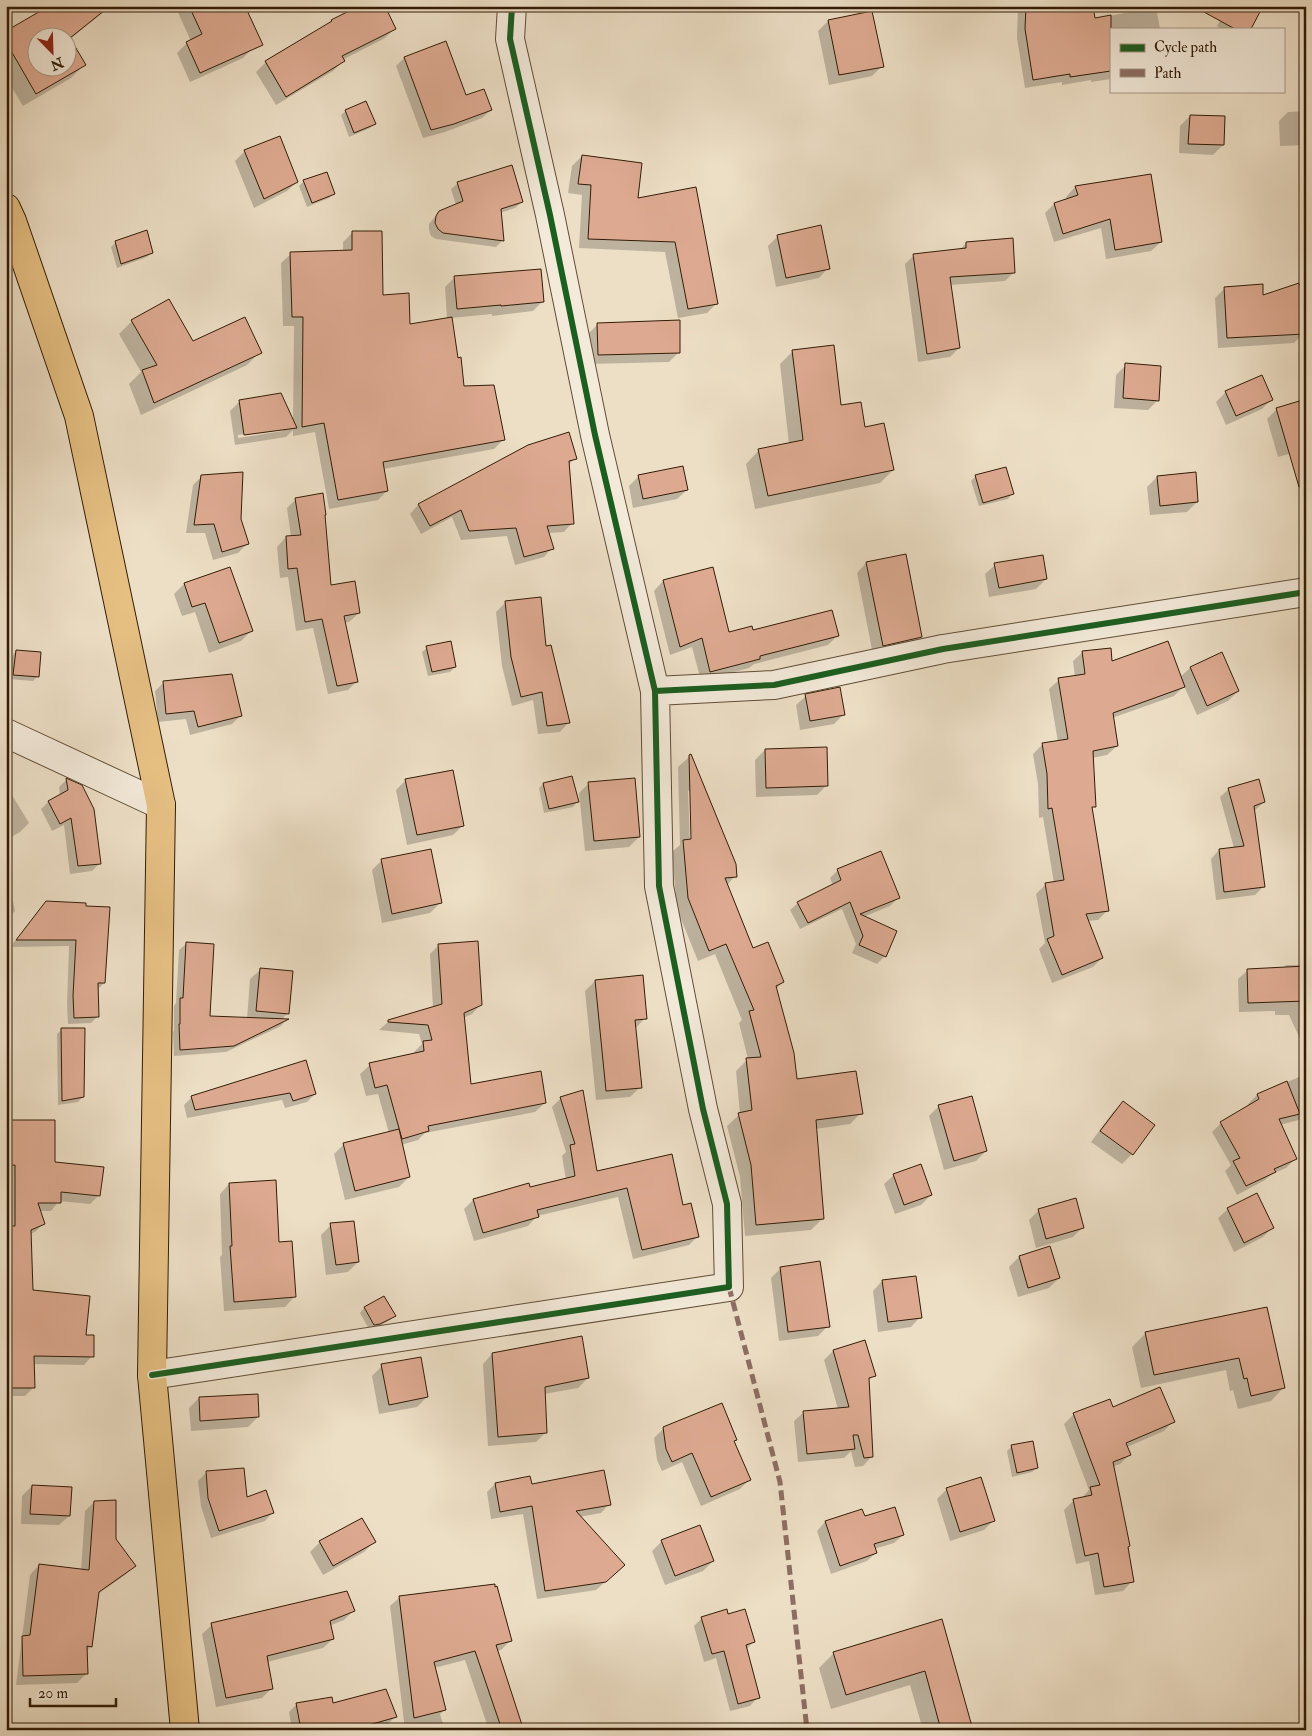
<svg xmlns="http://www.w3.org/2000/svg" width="1312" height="1736" viewBox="0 0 1312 1736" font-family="'IM FELL Double Pica',serif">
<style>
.shadow{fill:#0003;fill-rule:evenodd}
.building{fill:#ddaa91;stroke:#321c06;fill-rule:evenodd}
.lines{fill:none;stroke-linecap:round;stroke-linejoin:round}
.street-casing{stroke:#614d36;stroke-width:30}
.highway-casing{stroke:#321c06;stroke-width:30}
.street{stroke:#f3eada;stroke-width:28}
.highway{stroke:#e6c083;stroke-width:28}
.quiet{stroke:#8d6e63;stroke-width:5;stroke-dasharray:10 5;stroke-linecap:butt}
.cycleway-casing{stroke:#f3eada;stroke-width:9}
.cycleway{stroke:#1b5e20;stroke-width:6}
</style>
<rect width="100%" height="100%" fill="#eddfc6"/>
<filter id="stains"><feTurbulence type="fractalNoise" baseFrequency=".004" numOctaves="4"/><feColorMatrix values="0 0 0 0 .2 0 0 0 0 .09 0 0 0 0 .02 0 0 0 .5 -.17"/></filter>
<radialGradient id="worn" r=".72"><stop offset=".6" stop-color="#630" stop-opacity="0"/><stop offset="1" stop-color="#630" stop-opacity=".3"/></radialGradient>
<g class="shadow">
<path d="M 52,6 L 111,6 L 69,40 L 84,65 L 71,78 L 23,106 L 6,78 L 6,32 ZM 38,38 L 68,38 L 68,68 L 38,68 Z"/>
<polygon points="175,6 230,6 253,48 243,58 190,82 177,53 187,43 191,41"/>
<polygon points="1018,6 1092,6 1094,19 1156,7 1160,29 1111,29 1111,79 1091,82 1091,80 1062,85 1062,82 1025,88 1017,38"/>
<polygon points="1228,6 1249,29 1222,29 1217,26"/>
<polygon points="871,12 882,66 872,76 829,85 818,31 828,21"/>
<polygon points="395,28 385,38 342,60 343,61 333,71 276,105 256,72 266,62"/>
<polygon points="445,43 466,97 491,110 482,118 445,132 423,138 396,66 404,58"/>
<polygon points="346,111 374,124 370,128 349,137 341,115"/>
<polygon points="1306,111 1306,145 1280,146 1279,121 1288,112"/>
<polygon points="1190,116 1223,145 1213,155 1179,153 1180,126"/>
<polygon points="245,151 297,182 287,191 254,208 235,161"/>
<polygon points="582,156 636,199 695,189 717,303 707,313 678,318 665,252 579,248 582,195 568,193 572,166"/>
<polygon points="1150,175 1161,242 1151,251 1106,259 1101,228 1054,242 1045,213 1054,204 1067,200 1066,197 1075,187"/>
<polygon points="304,181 333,194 329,198 307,207 299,186"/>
<polygon points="458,183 522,202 515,208 500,213 503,240 496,247 436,239 431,236 429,230 429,224 433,219 440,212 456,205 451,189"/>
<path d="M 352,233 L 382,296 L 409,326 L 447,319 L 445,287 L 455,277 L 543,301 L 533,311 L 492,316 L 492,314 L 451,318 L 463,387 L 504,439 L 494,449 L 383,469 L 387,491 L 378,500 L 329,509 L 315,432 L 293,436 L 293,430 L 286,437 L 235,445 L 230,411 L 240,401 L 293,423 L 294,326 L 283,326 L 281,263 L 291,254 L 343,252 L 343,242 ZM 283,428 L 283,431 L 238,438 L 238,435 Z"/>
<polygon points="778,236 828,268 819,278 776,287 768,246"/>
<polygon points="116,242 152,252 147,257 117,268 111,247"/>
<polygon points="966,243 1014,272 1005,281 950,285 959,348 950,357 918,362 905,264 914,255 960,250"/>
<polygon points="1306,259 1306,293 1305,293 1300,265"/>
<polygon points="1225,288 1262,296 1306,314 1303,316 1304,333 1294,343 1218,348 1215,298"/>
<polygon points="168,300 193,343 260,352 247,365 141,415 129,384 141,372 119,334 132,321"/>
<polygon points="598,324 679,352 669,362 589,364 588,334"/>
<polygon points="793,351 840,407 864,428 893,470 880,483 755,509 746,464 759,450 789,444 780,364"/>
<polygon points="1126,365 1158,400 1148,410 1114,408 1116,375"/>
<polygon points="1226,392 1272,399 1262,409 1226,425 1216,402"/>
<polygon points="1277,409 1306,449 1278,457 1267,419"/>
<polygon points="528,446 575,458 568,466 572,523 564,532 548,533 552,548 544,557 515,565 507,536 461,540 452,517 421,534 410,514 418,505"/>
<polygon points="202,476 239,519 247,544 238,553 213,560 205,533 186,533 193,485"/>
<polygon points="639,476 687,490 677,499 633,508 629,486"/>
<polygon points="976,476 1012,494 1008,499 979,506 971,481"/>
<polygon points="1157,477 1197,502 1187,512 1150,515 1147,487"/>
<polygon points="6,498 12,502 6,510"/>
<polygon points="296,499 324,516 330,587 359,613 349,622 344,623 357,681 348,690 328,694 313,628 296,631 288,577 280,578 277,547 286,537 291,537 287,508"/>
<polygon points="866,563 921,637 911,647 873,655 857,573"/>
<polygon points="995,565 1046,579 1036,589 989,597 985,574"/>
<polygon points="712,569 728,633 752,632 838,635 828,645 754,664 749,668 701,681 692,647 670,655 654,591 663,581"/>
<polygon points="184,584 251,631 241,641 209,653 195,612 182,616 174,594"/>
<polygon points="505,603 545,648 569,722 560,732 538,734 533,700 512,706 502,666 496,612"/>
<polygon points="427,648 455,667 450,672 428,676 422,652"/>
<polygon points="16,651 38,676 33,681 9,679 12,656"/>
<polygon points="1083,652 1111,663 1180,677 1190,668 1222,654 1238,691 1228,701 1197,715 1184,686 1174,696 1112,718 1117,746 1107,755 1092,758 1094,806 1091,809 1108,910 1098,920 1087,921 1102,958 1093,967 1052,983 1039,949 1045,943 1036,894 1046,884 1054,883 1043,817 1039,818 1038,784 1033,754 1043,744 1058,742 1049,689 1059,680 1075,677 1073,661"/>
<polygon points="164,682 241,715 232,724 190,735 186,719 158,722 155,691"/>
<polygon points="806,696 844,714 834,724 800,730 796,705"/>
<polygon points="765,750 827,785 817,795 756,797 755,760"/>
<path d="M 690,756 L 735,876 L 727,885 L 753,949 L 783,982 L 776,989 L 796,1081 L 861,1113 L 850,1124 L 815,1129 L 822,1219 L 811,1230 L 745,1236 L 740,1177 L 727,1126 L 740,1114 L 736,1071 L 748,1059 L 739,1023 L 742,1020 L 715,954 L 698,961 L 677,909 L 672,852 L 680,845 L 678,767 ZM 688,790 L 691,793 L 692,845 L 690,845 Z"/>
<polygon points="66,780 100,863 92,871 70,874 64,825 52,831 41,809 48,802 60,796 59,787"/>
<polygon points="406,780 463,825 453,835 407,845 396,790"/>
<polygon points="589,783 639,837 629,847 585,851 579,793"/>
<polygon points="543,784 577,802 573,807 544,813 539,788"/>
<polygon points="1229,789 1264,802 1254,811 1263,887 1255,895 1216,900 1211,859 1219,850 1234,848 1220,797"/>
<polygon points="12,795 29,823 20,832 6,840 6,798"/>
<polygon points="382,860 440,903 430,913 382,923 372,870"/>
<polygon points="6,867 15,911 6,920"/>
<polygon points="838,870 898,898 890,906 863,917 885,956 877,964 852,953 856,944 842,909 800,929 790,910 798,903 833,886 830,878"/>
<polygon points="46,903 85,905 104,983 97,990 98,1016 91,1023 68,1024 67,1004 69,946 10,947"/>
<polygon points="186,944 209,1017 247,1019 250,979 260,970 288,1013 281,1020 286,1020 281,1026 226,1052 174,1056 173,1032 174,1031 174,1006 176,1003 179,950"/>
<polygon points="439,945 481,1004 472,1014 463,1018 470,1086 545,1103 535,1112 425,1133 418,1140 401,1145 409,1177 399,1187 345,1200 334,1154 344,1144 389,1133 378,1094 366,1096 360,1074 370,1065 414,1055 414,1052 422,1044 419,1034 379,1030 389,1021 433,1008 430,954"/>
<polygon points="1286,965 1306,965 1306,1052 1289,1015 1275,1015 1275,1011 1239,1012 1238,979 1248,970 1283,968"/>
<polygon points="595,981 645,1018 635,1029 640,1087 630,1097 596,1100 585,991"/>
<polygon points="62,1029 83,1097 78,1102 58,1105 57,1034"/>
<polygon points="305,1061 315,1094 307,1102 285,1108 282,1100 187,1118 184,1105 192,1097"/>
<polygon points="1306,1074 1306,1118 1280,1125 1295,1159 1286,1168 1272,1174 1265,1180 1237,1195 1225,1171 1231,1165 1212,1132 1221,1123 1250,1106 1248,1104 1257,1095"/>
<polygon points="561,1098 596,1172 682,1207 698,1236 689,1245 633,1259 618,1197 537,1216 528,1226 474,1241 464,1209 473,1200 566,1180 562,1156 566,1152 552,1107"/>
<polygon points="1123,1103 1153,1126 1132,1154 1122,1164 1091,1142 1113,1112"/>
<polygon points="939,1106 986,1151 976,1161 944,1170 929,1116"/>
<polygon points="6,1121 53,1163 99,1195 90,1204 59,1201 51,1211 39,1211 43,1224 35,1232 30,1234 32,1291 92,1356 84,1365 33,1364 33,1388 25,1396 6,1396"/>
<polygon points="894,1175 931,1195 921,1205 895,1214 884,1184"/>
<polygon points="229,1184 278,1244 294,1297 285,1307 224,1311 220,1257 222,1255 220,1194"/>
<polygon points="1228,1209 1273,1227 1263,1237 1234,1252 1218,1218"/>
<polygon points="1039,1210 1083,1227 1073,1237 1036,1248 1029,1220"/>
<polygon points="331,1225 358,1262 348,1272 326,1275 321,1235"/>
<polygon points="1019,1257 1059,1278 1049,1288 1018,1297 1009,1267"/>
<polygon points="781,1268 828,1326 818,1336 779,1341 771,1278"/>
<polygon points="882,1281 920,1317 911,1327 878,1332 873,1291"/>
<polygon points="384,1298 394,1316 390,1320 375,1329 369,1329 360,1313 364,1308"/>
<polygon points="1266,1308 1284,1387 1271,1401 1238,1409 1233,1390 1230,1391 1226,1370 1141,1388 1132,1347 1146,1333"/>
<polygon points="833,1351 874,1375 868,1381 872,1456 863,1466 855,1467 851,1451 844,1458 798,1462 794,1421 804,1412 838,1409 824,1360"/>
<polygon points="492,1354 588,1378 578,1388 544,1394 545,1433 536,1442 488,1446 483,1364"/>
<polygon points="382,1366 427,1397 417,1407 379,1414 372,1376"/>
<polygon points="199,1398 258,1417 248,1427 191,1431 189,1408"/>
<polygon points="1074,1414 1173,1421 1164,1431 1127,1447 1129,1455 1120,1464 1112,1467 1132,1581 1123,1591 1095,1595 1089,1561 1076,1564 1064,1510 1074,1500 1082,1498 1089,1490 1064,1424"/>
<polygon points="664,1428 733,1442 750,1479 740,1489 701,1506 682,1462 662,1471 657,1460 654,1438"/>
<polygon points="1012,1446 1037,1468 1032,1472 1012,1477 1007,1451"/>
<polygon points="206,1473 246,1498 272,1513 265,1521 211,1538 201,1506 198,1481"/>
<polygon points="495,1484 531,1486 609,1504 601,1513 579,1517 614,1574 596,1590 537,1599 523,1514 491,1519 487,1492"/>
<polygon points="32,1486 69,1516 59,1525 21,1524 22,1496"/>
<polygon points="947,1489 994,1520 984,1530 950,1541 937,1499"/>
<polygon points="94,1502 115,1540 134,1566 125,1575 98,1594 91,1646 86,1651 86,1674 77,1683 16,1685 30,1575 39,1565 81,1571 85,1511"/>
<polygon points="862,1510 864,1518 903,1535 894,1543 874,1549 876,1553 867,1561 831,1574 817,1531 825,1522"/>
<polygon points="362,1519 374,1542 364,1552 323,1575 310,1552 320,1542"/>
<polygon points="662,1541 713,1561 703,1571 665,1585 652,1551"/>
<polygon points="400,1597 511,1640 501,1650 497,1651 522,1727 520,1730 489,1730 465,1660 434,1668 445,1710 440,1714 445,1730 405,1730 390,1606"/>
<polygon points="354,1610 344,1620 329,1626 333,1639 323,1648 267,1662 271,1689 262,1698 216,1707 202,1634 212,1625"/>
<polygon points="727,1616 753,1642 746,1650 758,1697 750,1706 730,1711 716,1658 704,1662 694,1626 702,1618"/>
<polygon points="941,1621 972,1730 923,1730 910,1685 831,1709 819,1668 834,1653"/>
<polygon points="297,1704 332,1705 395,1717 388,1724 369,1730 292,1730 289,1712"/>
</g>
<g class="building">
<path d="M 49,6 L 110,6 L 70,38 L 86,65 L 36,94 L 6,42 L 6,31 ZM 38,38 L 68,38 L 68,68 L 38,68 Z"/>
<polygon points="189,6 245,6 263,45 200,73 186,42 202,34"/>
<polygon points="359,6 385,6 396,29 342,56 345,61 286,97 265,61 332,21 331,20"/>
<polygon points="1026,6 1093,6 1095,18 1111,15 1111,71 1070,77 1070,74 1033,80 1025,29"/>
<polygon points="1193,6 1263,6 1251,29 1235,29"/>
<polygon points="872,11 884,67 839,75 828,20"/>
<polygon points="446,41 466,95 484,89 492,110 454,124 431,130 404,57"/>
<polygon points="366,101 376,124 354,133 345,110"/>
<polygon points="1190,115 1225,116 1224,145 1188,144"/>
<polygon points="280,136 298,182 264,199 244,150"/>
<polygon points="582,155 642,163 638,198 696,187 718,304 688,309 675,242 588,239 591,185 578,184"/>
<polygon points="512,165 523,202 501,209 504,241 443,233 438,229 435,223 436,216 439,211 463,201 457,182"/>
<polygon points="327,172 335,194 312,203 303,180"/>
<polygon points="1151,174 1162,242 1115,250 1110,219 1063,234 1054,203 1078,195 1075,186"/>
<polygon points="821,225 830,269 786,278 777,235"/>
<polygon points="147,230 153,253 121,264 115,241"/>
<polygon points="352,231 382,231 383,295 409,293 410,324 452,317 458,358 461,357 464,386 494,385 505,440 383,462 388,491 338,500 324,423 302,427 303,317 292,317 290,252 352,250"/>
<polygon points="1013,238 1015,273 950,277 960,348 927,354 913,254 966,248 966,242"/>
<polygon points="541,269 544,302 501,306 501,305 457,309 454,276"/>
<polygon points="1299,283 1306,306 1306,314 1304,314 1305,334 1227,338 1224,287 1263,284 1263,295"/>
<polygon points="169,299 193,341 245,317 262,353 154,403 142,370 157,365 131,320"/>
<polygon points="680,320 680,353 598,355 597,323"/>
<polygon points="834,345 841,405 861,402 865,427 884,423 894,470 768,496 758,449 803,440 792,350"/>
<polygon points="1125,363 1161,366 1159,401 1123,398"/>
<polygon points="1262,375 1273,400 1236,416 1225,391"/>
<polygon points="281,393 297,428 244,435 239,400"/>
<polygon points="1306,399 1306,486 1299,487 1276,408"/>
<polygon points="569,432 577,459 569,461 574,524 547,526 554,549 524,557 516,528 469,531 461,510 430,526 418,504 528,445"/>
<polygon points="683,466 688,490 643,499 638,475"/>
<polygon points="1006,467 1014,494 983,503 975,475"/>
<polygon points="243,472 241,519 249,544 222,552 214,524 194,525 201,475"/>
<polygon points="1196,472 1198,502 1160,506 1157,476"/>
<polygon points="323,493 326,515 325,515 331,585 355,581 360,613 344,616 358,682 337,686 322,619 305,622 297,568 288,569 286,536 301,535 295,498"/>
<polygon points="906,554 922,637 883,646 866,562"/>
<polygon points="1043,555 1047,579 999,588 994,563"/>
<polygon points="230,567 253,631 219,643 205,603 192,607 184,583"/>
<polygon points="713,567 729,632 752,626 753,630 832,610 839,636 760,656 760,659 710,672 702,638 680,647 663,580"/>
<polygon points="541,597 546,646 551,645 570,723 547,726 542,692 521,697 511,657 505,601"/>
<polygon points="451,641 456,667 432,672 426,646"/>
<polygon points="1168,641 1185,687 1113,713 1118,746 1093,751 1096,807 1092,807 1109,911 1086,914 1103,958 1062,975 1047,939 1054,936 1045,883 1064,880 1052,808 1048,809 1047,774 1042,743 1068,739 1058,678 1085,674 1082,651 1111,648 1112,661"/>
<polygon points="16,650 41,652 39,677 13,675"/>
<polygon points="1222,652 1239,691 1207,706 1190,667"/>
<polygon points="232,674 242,716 198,727 194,711 166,714 163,681"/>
<polygon points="840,687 845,715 810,721 805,694"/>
<polygon points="827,747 828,786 766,788 765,749"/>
<polygon points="691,754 736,864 737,877 725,878 753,948 768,942 784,982 776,986 794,1053 797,1079 856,1071 863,1114 816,1120 824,1219 756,1225 751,1165 738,1113 752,1110 746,1058 761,1057 749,1011 754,1010 726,944 709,951 688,898 683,840 691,839 689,755"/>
<polygon points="453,770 464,826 417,835 405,779"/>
<polygon points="572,776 579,802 549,809 543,783"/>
<polygon points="66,778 82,785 94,809 101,864 78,866 71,818 60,824 48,801 68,790"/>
<polygon points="635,778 640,837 594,841 588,782"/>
<polygon points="1259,779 1265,802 1254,806 1265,887 1224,892 1219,849 1244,846 1228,788"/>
<polygon points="431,849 442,903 392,914 381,859"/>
<polygon points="881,851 900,898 860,914 897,931 886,957 859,945 863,936 850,902 808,923 797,902 841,880 837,869"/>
<polygon points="46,901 86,903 86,906 110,907 105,983 98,983 99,1017 74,1018 73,996 76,940 16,940"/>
<polygon points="478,941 482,1005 464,1013 471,1084 541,1071 546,1103 428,1126 429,1131 402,1139 387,1085 375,1088 369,1063 424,1051 423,1041 432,1040 428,1025 388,1022 388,1020 442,1004 438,944"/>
<polygon points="186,942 214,944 210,1016 289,1019 234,1046 180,1050 179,1024 180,1024 180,998 183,998"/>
<polygon points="1306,966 1306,1001 1248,1003 1247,969"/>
<polygon points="260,968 293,971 289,1014 256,1011"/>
<polygon points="643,975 647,1019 635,1020 642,1088 606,1091 595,980"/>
<polygon points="61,1028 85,1028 84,1097 62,1101"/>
<polygon points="306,1060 316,1094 293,1101 290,1093 195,1110 191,1096"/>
<polygon points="1287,1081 1300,1114 1279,1119 1297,1159 1274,1169 1276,1172 1246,1186 1233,1161 1240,1158 1220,1122 1259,1099 1257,1094"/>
<polygon points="583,1090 597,1171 672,1154 683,1205 691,1203 699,1237 642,1250 627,1188 537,1210 539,1217 483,1233 473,1199 529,1183 530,1187 575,1176 570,1145 575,1144 560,1097"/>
<polygon points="972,1096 987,1151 954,1161 938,1105"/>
<polygon points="1123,1101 1155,1125 1133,1155 1100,1131"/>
<polygon points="6,1120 55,1120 55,1162 104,1167 100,1196 61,1192 61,1203 38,1203 45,1224 31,1230 33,1290 90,1296 86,1335 94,1335 94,1357 34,1356 35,1388 6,1388 6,1226 15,1226 15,1165 6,1166"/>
<polygon points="399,1129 410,1177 355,1191 343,1143"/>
<polygon points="921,1164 932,1195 904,1205 893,1174"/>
<polygon points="276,1180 279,1242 292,1241 296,1297 234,1302 230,1246 232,1246 229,1183"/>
<polygon points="1257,1193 1274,1228 1244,1243 1227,1208"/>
<polygon points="1076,1198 1084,1228 1046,1239 1038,1209"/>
<polygon points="354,1221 359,1262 336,1265 330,1223"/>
<polygon points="1050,1246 1060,1278 1028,1288 1019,1256"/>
<polygon points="820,1261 830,1327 788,1332 780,1267"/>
<polygon points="916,1276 922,1318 888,1322 882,1280"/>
<polygon points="384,1296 396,1316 380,1324 374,1325 364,1307"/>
<polygon points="1267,1307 1285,1388 1251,1396 1247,1378 1244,1379 1239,1358 1154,1375 1145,1332"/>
<polygon points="582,1336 589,1378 545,1387 547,1433 498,1437 492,1353"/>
<polygon points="865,1340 876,1376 869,1378 873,1457 864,1458 858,1435 853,1435 855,1449 807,1454 803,1411 849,1407 833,1350"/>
<polygon points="421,1357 428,1397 389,1405 381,1364"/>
<polygon points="1160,1387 1175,1422 1126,1443 1131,1455 1113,1462 1130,1546 1128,1547 1134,1582 1104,1587 1098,1553 1085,1556 1073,1499 1092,1495 1090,1487 1100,1485 1073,1413 1110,1399 1113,1407"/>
<polygon points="258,1394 259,1417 200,1421 199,1397"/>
<polygon points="722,1403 737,1440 734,1441 751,1480 711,1497 692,1453 672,1462 666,1449 663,1427"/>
<polygon points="1033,1441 1038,1468 1017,1473 1011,1445"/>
<polygon points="244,1468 247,1497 266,1490 274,1513 219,1531 208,1498 206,1471"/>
<polygon points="604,1470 611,1505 576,1511 625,1565 606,1582 545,1591 532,1506 500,1512 495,1483 530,1476 532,1484"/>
<polygon points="981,1477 995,1521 960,1532 946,1488"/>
<polygon points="32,1485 72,1487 70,1516 30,1514"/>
<polygon points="116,1500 116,1539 136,1566 99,1592 92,1647 87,1646 88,1674 23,1676 22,1636 30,1635 39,1564 89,1570 94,1501"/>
<polygon points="895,1507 904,1535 874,1544 877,1553 840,1566 825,1521 862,1509 865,1516"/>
<polygon points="362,1518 376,1542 333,1566 319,1541"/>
<polygon points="700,1525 714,1561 675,1576 661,1540"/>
<polygon points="495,1584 495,1587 497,1586 512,1641 496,1645 523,1728 517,1730 502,1730 475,1651 434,1662 446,1710 414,1718 399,1596"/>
<polygon points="347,1591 355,1611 330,1621 334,1639 267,1656 273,1689 226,1698 211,1623"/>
<polygon points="727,1609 728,1614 745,1609 755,1642 746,1645 760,1698 738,1704 724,1651 712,1654 701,1617"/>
<polygon points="942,1619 973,1730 941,1730 925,1671 846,1695 833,1652"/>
<polygon points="386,1689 397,1717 351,1730 301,1730 296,1703 332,1697 333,1703"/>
</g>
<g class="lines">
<defs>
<g id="street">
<polyline points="512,6 510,39 550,215 595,435 655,691"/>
<polyline points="6,733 161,805"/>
<polyline points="152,1375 729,1287 727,1204 703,1109 659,886 655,691 774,685 943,649 1306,592"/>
</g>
<polyline id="highway" points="6,208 12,221 79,416 161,805 152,1375 185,1730"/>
</defs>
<use href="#street" class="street-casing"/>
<use href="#highway" class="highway-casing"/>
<use href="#street" class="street"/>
<use href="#highway" class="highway"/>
<polyline class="quiet" points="729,1287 780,1482 807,1730"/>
<defs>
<g id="cycleway">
<polyline points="512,6 510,39 550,215 595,435 655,691"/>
<polyline points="152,1375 729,1287 727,1204 703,1109 659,886 655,691 774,685 943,649 1306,592"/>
</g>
</defs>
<use href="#cycleway" class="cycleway-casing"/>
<use href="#cycleway" class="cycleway"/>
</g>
<rect width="1312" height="1736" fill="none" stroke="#eddfc6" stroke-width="25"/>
<rect x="8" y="8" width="1297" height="1721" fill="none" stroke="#321c06" stroke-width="2.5"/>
<rect x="12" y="12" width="1287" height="1711" fill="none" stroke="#321c06"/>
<rect x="1110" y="28" width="175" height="65" fill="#f3eada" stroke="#a69885"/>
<rect x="1120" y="44" width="25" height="8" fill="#1b5e20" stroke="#a69885"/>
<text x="1154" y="52" font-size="15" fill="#321c06">Cycle path</text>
<rect x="1120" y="69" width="25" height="8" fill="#8d6e63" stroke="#a69885"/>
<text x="1154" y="78" font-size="15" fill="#321c06">Path</text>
<g transform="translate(52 52) rotate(157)"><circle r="24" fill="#f3eada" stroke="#a69885"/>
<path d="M0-4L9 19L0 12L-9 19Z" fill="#8f2418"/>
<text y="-8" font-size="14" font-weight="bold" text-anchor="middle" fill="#321c06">N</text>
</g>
<path d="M30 1698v8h86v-8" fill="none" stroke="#321c06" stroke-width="2.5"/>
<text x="38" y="1698" font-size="15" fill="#321c06" stroke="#f3eada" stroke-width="4" paint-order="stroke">20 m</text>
<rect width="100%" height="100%" filter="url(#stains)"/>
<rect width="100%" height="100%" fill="url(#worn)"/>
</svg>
